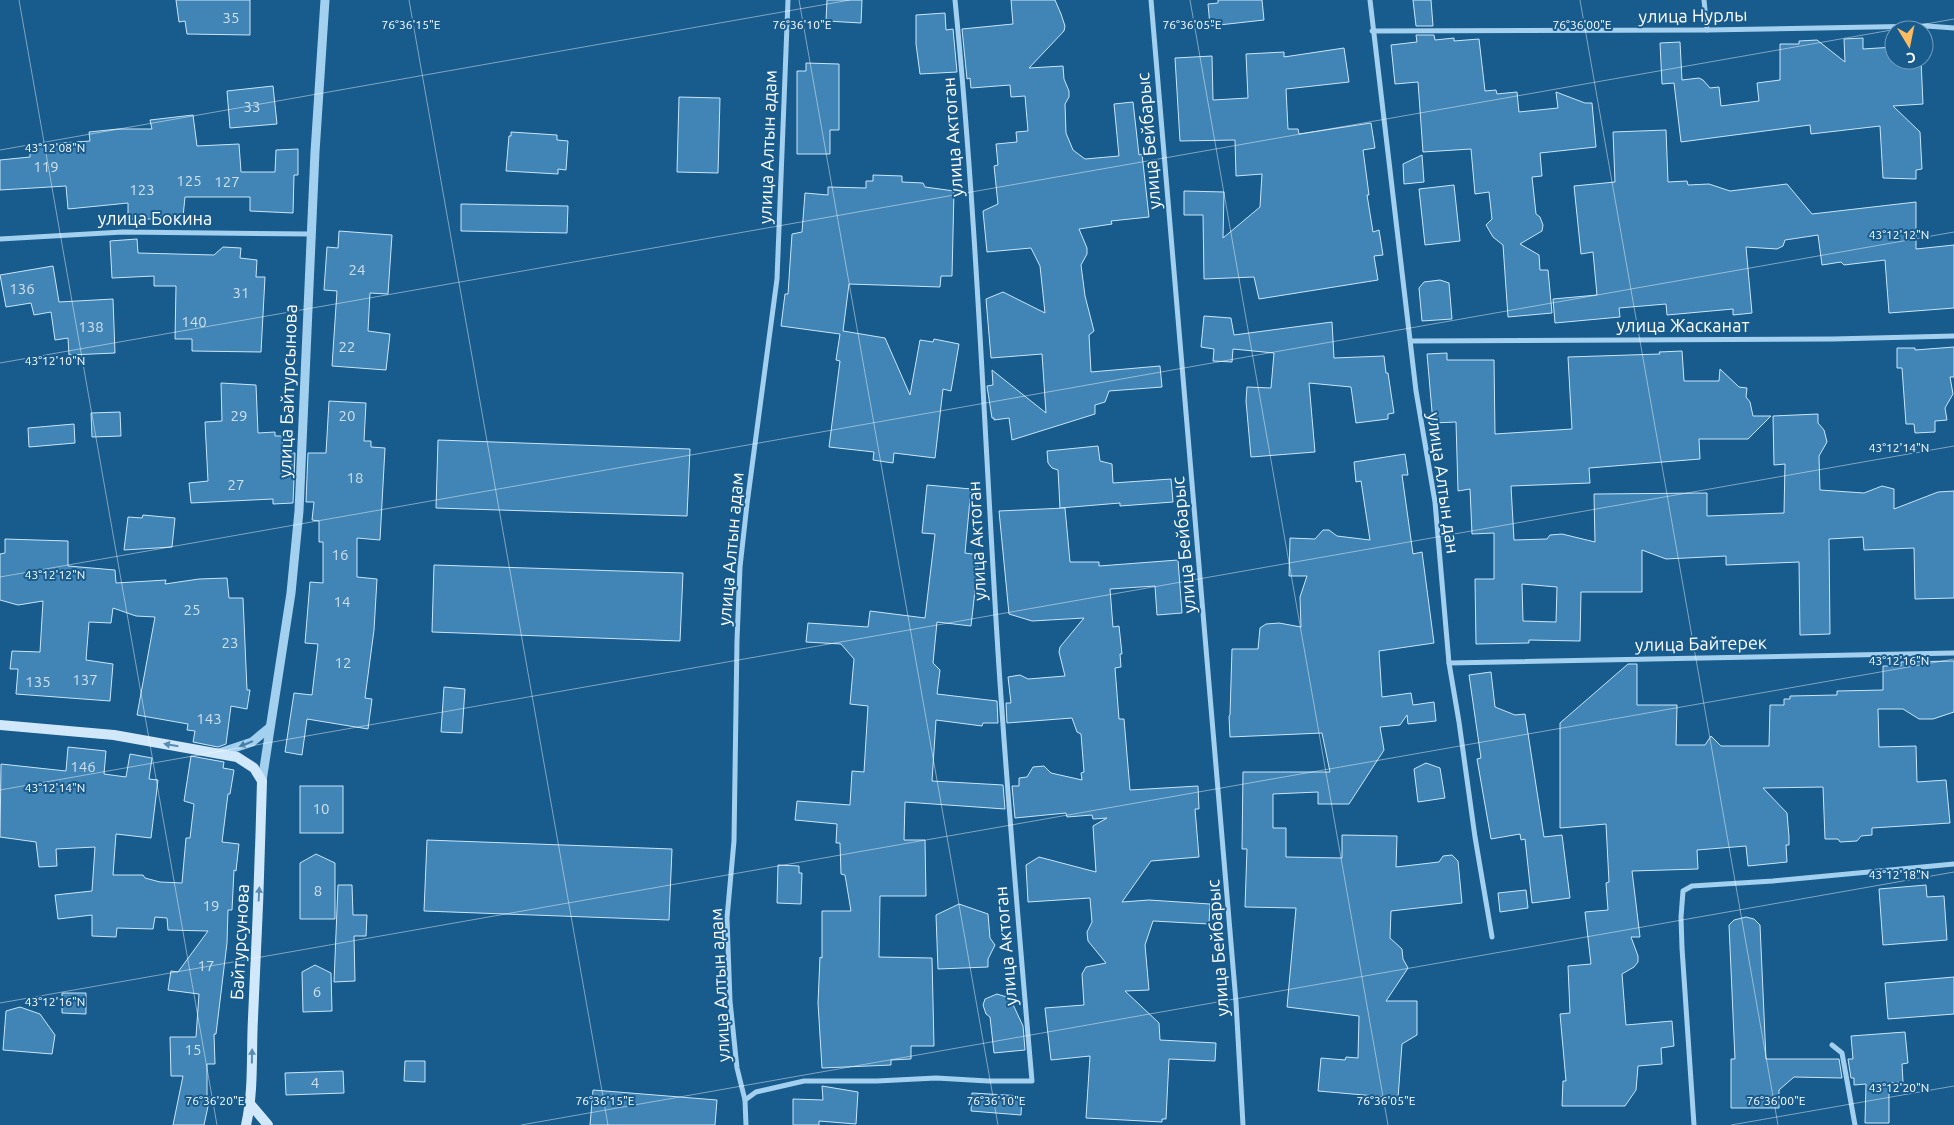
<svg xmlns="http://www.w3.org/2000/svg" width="1954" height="1125" viewBox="0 0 1954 1125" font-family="Ubuntu,sans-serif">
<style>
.building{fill:#4085b5;stroke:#c9e6fa;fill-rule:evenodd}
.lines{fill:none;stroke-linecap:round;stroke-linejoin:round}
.minor{stroke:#a3d0ef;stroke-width:5}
.tertiary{stroke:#a3d0ef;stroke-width:9}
.secondary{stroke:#d0e8fa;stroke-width:10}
.oneway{fill:#427eaa}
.oneway2{fill:#588cb3}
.ticks{fill:none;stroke:#fff;stroke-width:1;stroke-opacity:0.45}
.labels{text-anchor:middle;stroke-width:4;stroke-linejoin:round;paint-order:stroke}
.number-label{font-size:15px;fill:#cfe0ec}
.street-label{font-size:18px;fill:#fff;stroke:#185b8d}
.ticks-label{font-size:12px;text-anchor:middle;fill:#fff;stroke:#185b8d;stroke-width:4;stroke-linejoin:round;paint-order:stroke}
</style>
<rect width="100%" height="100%" fill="#185b8d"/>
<g class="building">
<polygon points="176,0 250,0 250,35 187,34 185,21 179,22"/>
<polygon points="827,0 862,0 861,23 826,21"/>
<polygon points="1011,0 1055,0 1061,14 1065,26 1064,31 1029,68 1063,66 1064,79 1069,91 1069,97 1065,104 1066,133 1073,150 1085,159 1119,156 1114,104 1133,102 1139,155 1142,154 1149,217 1111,221 1112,224 1079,229 1087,248 1087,254 1081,265 1085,296 1094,331 1089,335 1091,372 1160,366 1162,387 1109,391 1105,402 1095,405 1095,414 1012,440 1009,418 994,420 994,418 992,418 987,386 993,385 992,370 1046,413 1042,354 991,358 986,299 1003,292 1045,313 1040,266 1031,248 987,252 983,211 998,204 994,166 998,165 996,144 1017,142 1016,132 1028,131 1025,96 1011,97 1010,85 971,88 970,78 967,79 962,29 1013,24"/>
<polygon points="1218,0 1262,0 1264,20 1210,26 1208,4 1218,3"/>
<polygon points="1413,0 1431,0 1433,26 1416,26"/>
<polygon points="945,13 946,30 953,29 957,72 920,74 916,44 916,15"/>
<polygon points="1416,35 1434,35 1435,40 1454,38 1454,41 1479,39 1485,91 1496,90 1497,94 1517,92 1519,112 1558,108 1556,92 1585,103 1592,103 1596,147 1540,153 1542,176 1532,177 1536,214 1540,217 1543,225 1542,231 1520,244 1539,255 1540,270 1548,270 1552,313 1508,317 1503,245 1493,237 1486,225 1492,219 1489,192 1475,194 1471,149 1423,152 1418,82 1395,84 1391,45 1417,42"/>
<polygon points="1863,38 1863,49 1894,47 1894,60 1921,60 1923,104 1893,106 1920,132 1922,169 1916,170 1916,179 1883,178 1880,126 1811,134 1810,125 1681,142 1674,83 1662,84 1660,43 1680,42 1682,80 1699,78 1703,80 1710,88 1719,87 1721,106 1759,101 1757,83 1780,80 1780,44 1799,44 1799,41 1817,40 1845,62 1844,39"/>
<polygon points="1344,48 1349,82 1286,89 1288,129 1298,129 1299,134 1371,123 1375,148 1363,150 1369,195 1367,195 1373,232 1379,230 1383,255 1374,256 1378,280 1259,299 1254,277 1204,279 1203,215 1184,215 1184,191 1224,192 1223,238 1260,207 1262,174 1236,176 1235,140 1180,141 1175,58 1212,56 1213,100 1248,98 1246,54 1284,52 1284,57"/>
<polygon points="806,63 839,64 839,130 830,130 830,154 797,154 797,71 806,71"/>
<polygon points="273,86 277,124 230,128 227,91"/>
<polygon points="679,97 720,98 718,173 677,172"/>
<polygon points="193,115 197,146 239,144 241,172 275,172 276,150 298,149 298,175 294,175 293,213 250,211 250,197 185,197 183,217 167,215 167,219 128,219 128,203 68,209 66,186 0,190 0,160 30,157 30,145 90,141 89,132 118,129 152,129 150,120"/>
<polygon points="1666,130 1668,182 1687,181 1688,185 1709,184 1730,191 1787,184 1812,214 1916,202 1916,249 1954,245 1954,308 1889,313 1885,260 1844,265 1841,262 1822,265 1818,235 1785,240 1783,246 1777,249 1746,247 1752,313 1733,315 1733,309 1667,315 1666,304 1619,308 1620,317 1555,323 1553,299 1597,295 1593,252 1581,254 1574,186 1615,182 1613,132"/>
<polygon points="511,132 557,135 557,140 568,141 566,170 558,169 558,174 506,171 509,136 511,136"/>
<polygon points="1422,155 1424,182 1404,184 1403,164"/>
<polygon points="873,175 902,176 902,182 923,183 925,187 954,191 952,276 941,276 940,287 849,284 843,331 885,338 910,395 920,340 933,342 934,339 959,344 951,391 943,389 935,458 894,453 893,463 873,460 874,452 829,447 840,361 836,360 840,334 781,326 785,294 788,294 792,234 802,232 805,193 828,195 828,187 866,188 866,181 873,181"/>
<polygon points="1454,185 1460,241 1425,245 1419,189"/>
<polygon points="461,204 568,206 567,233 461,231"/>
<polygon points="339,231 392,235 388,294 370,293 368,331 390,334 386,370 332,366 337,291 324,290 327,247 338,248"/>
<polygon points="137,239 138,253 214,255 223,247 241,248 240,258 257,260 256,277 265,277 261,352 192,351 192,339 175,339 176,286 154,286 154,276 112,278 110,241"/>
<polygon points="53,266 59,302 113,299 115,353 69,355 68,338 55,340 51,312 34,315 31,303 6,307 0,275"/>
<polygon points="1440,280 1449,283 1452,319 1422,321 1419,288 1424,282"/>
<polygon points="1204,316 1231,318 1234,335 1332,322 1334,358 1384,356 1386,373 1388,373 1394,413 1388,414 1388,419 1356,423 1351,387 1309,383 1315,452 1251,457 1246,401 1247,387 1271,388 1274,353 1233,349 1232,362 1213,361 1214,349 1201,347"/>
<polygon points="1954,347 1954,377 1950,377 1953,394 1945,408 1947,420 1935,421 1935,432 1915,433 1914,424 1906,424 1902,368 1897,368 1897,348 1915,348 1915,350"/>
<path d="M 1682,351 L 1684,381 L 1719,381 L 1720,369 L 1739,387 L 1747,388 L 1746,397 L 1750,402 L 1753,416 L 1771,416 L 1748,439 L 1699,439 L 1700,459 L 1589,468 L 1590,483 L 1511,486 L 1514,540 L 1547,539 L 1550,535 L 1562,534 L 1595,542 L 1594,494 L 1707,493 L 1707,516 L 1784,513 L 1785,464 L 1774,465 L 1773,416 L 1818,414 L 1818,423 L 1824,430 L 1827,442 L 1819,456 L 1820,490 L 1864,493 L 1882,486 L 1894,489 L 1894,509 L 1938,492 L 1954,491 L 1954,598 L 1915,599 L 1914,548 L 1864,550 L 1863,537 L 1829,539 L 1830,634 L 1800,635 L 1799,562 L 1726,565 L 1726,556 L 1666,559 L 1642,550 L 1642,592 L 1581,592 L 1580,641 L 1529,640 L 1529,643 L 1476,644 L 1475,579 L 1494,579 L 1494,533 L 1472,534 L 1470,489 L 1458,491 L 1456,422 L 1433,423 L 1427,354 L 1447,353 L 1447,360 L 1494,360 L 1495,434 L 1572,429 L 1568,357 L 1660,354 L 1659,352 ZM 1522,584 L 1557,587 L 1556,622 L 1523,621 Z"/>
<polygon points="221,383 256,385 258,433 275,432 275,436 282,436 283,452 295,453 293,503 273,504 273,499 191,503 189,483 208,481 205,422 222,421"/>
<polygon points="329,401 366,403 364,441 371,441 371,447 385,448 380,540 357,538 357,577 377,579 374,630 365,698 372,699 368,729 307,719 302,755 285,752 294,693 312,695 318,644 305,643 310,582 323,583 323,542 319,542 319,521 312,520 314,502 306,502 308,453 326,453"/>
<polygon points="120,412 121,436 92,437 91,413"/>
<polygon points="74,424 75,443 29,447 28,428"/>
<polygon points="438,440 690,449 687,516 436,508"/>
<polygon points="1098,446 1100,461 1112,464 1113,483 1171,479 1173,502 1120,506 1120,503 1060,508 1058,470 1052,468 1048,463 1047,451"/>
<polygon points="1405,454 1408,475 1402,475 1413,554 1422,552 1434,643 1379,651 1382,697 1411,693 1413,705 1434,702 1436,721 1408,724 1407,715 1400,725 1380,727 1384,750 1349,804 1318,804 1318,792 1273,794 1273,828 1286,828 1286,857 1342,858 1342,835 1397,836 1396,867 1439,862 1443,856 1452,855 1458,861 1462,903 1391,911 1390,938 1402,949 1403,959 1408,968 1386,1001 1417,1001 1417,1035 1402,1044 1398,1098 1318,1091 1321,1058 1345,1060 1346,1057 1358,1058 1359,1016 1287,1007 1296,908 1245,907 1247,849 1242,849 1243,772 1330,772 1322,733 1230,737 1229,716 1230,715 1232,649 1258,649 1260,628 1266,624 1279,623 1301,627 1300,597 1307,576 1289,576 1290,538 1315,539 1323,530 1329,530 1337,536 1370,540 1361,481 1356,482 1354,462"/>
<polygon points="927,485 971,489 965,553 979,555 971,626 937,622 933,663 940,670 937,694 997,701 998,723 983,723 982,726 936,720 932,781 1003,785 1005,809 905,802 904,840 925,840 926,896 880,896 879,957 932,958 934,1046 911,1046 911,1059 891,1060 891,1065 822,1068 818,1003 820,957 822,958 822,911 851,911 845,875 841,874 840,843 836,843 837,824 795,820 797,801 850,805 852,771 864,772 868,706 850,704 854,659 841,644 806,642 808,623 868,627 870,611 925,618 935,534 922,533"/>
<polygon points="1065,508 1070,562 1099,562 1099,566 1178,560 1182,613 1157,615 1155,586 1110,589 1113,627 1119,626 1122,654 1120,654 1121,667 1115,668 1119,719 1124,719 1130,790 1198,786 1199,809 1195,809 1199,857 1151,861 1122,902 1149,900 1210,904 1209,924 1153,921 1145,945 1149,990 1125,991 1159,1023 1160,1040 1216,1043 1215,1061 1169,1059 1166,1119 1162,1119 1162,1122 1086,1118 1090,1056 1051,1060 1045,1008 1084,1005 1082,974 1086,967 1106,963 1088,941 1087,932 1092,922 1090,898 1028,902 1026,865 1039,857 1096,872 1093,826 1107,818 1093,819 1092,815 1067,817 1066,813 1015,818 1012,786 1019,786 1019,778 1027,777 1033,767 1044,766 1051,773 1082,780 1081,773 1084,772 1081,734 1077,732 1072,718 1007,723 1006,703 1011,703 1008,677 1020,675 1028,679 1065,676 1059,652 1060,647 1084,618 1032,621 1009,614 999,511"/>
<polygon points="143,515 175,518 172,547 124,550 128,517 142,518"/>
<polygon points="5,539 68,541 68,566 115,570 116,583 166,580 165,584 199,579 227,578 229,598 243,598 247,690 250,690 247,709 231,706 226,744 218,747 193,742 195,731 187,730 188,724 137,715 155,617 136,616 113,608 111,623 89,622 86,660 113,664 110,701 16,694 18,669 10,669 12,651 40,652 43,601 18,605 0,600 0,554 5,553"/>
<polygon points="434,565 683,573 680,641 432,632"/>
<polygon points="1954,661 1954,712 1933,719 1919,719 1903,709 1878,709 1879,747 1916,746 1917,782 1946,780 1950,823 1872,828 1872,835 1861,836 1857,841 1840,842 1838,839 1825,839 1823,787 1763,788 1787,813 1789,837 1789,845 1786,845 1787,862 1748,866 1746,846 1697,850 1698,869 1632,871 1640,937 1631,937 1638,956 1638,962 1634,967 1622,974 1626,1025 1672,1021 1674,1046 1661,1048 1662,1064 1638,1066 1636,1090 1625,1106 1562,1106 1563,1081 1566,1081 1560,1014 1570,1013 1568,966 1591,964 1585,912 1608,910 1606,883 1609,882 1606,824 1560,828 1560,723 1628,664 1637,664 1637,705 1677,705 1676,745 1705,745 1711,736 1721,746 1769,746 1770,705 1784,705 1784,699 1790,699 1790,696 1837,695 1837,691 1883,690 1883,666 1901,666 1901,662"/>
<polygon points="1491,672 1495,707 1515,715 1525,714 1544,837 1562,835 1570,898 1532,903 1525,839 1521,840 1520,834 1491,839 1477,759 1481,758 1469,675"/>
<polygon points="444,687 465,689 462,733 441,732"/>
<polygon points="68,747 106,751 104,774 126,777 130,754 152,758 149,779 158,780 151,838 116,834 113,875 143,875 145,878 160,882 182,883 186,838 190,838 194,804 184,801 191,756 224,762 223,768 234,770 230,794 228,794 222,842 239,844 236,871 234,870 232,910 228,910 227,943 216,1034 214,1034 215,1064 207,1064 207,1096 210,1097 204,1125 173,1125 183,1076 171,1076 170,1037 196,1037 199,994 168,990 171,971 178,972 208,931 168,930 167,918 155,917 153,929 117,928 116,937 92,936 92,915 58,919 55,895 92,891 95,847 56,849 57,866 39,867 36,842 0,837 1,764 66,771"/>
<polygon points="1426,763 1440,768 1445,798 1418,802 1414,769"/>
<rect x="300" y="786" width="43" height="47"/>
<polygon points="427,840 672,849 669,920 424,911"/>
<polygon points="316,854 335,863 335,919 300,919 300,863"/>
<polygon points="778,865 799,866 799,873 802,873 801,904 777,903"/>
<polygon points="338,885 352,885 353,915 367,915 366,936 354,936 355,981 334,982"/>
<polygon points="1926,885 1927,897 1944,896 1947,940 1883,945 1879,889"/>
<polygon points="1526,890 1528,908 1500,912 1498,893"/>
<polygon points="959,904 988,914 990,938 995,945 988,959 988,967 938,969 936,915"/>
<polygon points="1746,917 1754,919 1760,925 1766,1059 1839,1059 1842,1078 1794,1077 1779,1090 1779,1108 1731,1108 1731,1059 1735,1059 1729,925 1734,920"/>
<polygon points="315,965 331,973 332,1011 303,1012 302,972"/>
<polygon points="1954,977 1954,1014 1888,1019 1885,983"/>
<polygon points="62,993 86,993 86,1014 62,1013"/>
<polygon points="997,994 1010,998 1023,1026 1025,1050 994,1053 990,1017 986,1014 983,1005 985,999"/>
<polygon points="20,1007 40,1014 55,1035 52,1054 3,1050 6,1011"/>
<polygon points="1905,1032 1908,1063 1902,1064 1903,1082 1889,1083 1889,1123 1865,1123 1866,1084 1854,1085 1854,1078 1851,1078 1848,1059 1853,1059 1851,1036"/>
<polygon points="405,1061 425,1061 425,1082 404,1081"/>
<polygon points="343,1071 344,1093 286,1095 285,1073"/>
<polygon points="822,1086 858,1092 856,1124 819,1121 819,1125 793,1125 793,1099 823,1100"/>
<polygon points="593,1090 717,1100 715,1125 590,1125"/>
<polygon points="972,1093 1022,1096 1021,1115 971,1111"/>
</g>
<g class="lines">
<g class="minor">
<polyline points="1151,0 1236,1002 1243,1125"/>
<polyline points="1370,0 1416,391 1435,502 1449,663 1459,722 1475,837 1492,937"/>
<polyline points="1704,0 1707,30"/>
<polyline points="1372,31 1707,30 1927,26 1954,28"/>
<polyline points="0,239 123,232 311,234"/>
<polyline points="1412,341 1833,339 1954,336"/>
<polyline points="1449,663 1954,653"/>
<polyline points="1832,1045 1842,1053 1855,1125"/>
<polyline points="745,1100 737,1068 730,1001 727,918 734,841 737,640 740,567 747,504 777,279 788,0"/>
<path d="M 746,1125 L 745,1100 L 756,1092 L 804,1081 L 877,1081 L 936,1078 L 988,1081 L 1032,1081 C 1019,932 1006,784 997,636 C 984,424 976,211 955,0"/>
<polyline points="1694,1125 1682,948 1681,917 1683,891 1692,886 1773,881 1954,864"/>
</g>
<g class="tertiary">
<polyline points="219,753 252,742 269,728"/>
<polyline points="262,781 291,593 299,511 315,152 325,0"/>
</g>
<g class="secondary">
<path d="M 0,725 L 114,735 L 237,757 L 254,768 L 262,781 C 260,860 257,939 253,1018 C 251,1054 254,1090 246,1125"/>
<polyline points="251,1105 268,1125"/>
</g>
</g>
<defs><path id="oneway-solid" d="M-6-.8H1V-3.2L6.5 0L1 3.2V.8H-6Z" transform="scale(1.25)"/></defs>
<use class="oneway" href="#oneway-solid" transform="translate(246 744) rotate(158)"/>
<g class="oneway2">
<use href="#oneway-solid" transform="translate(171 745) rotate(-170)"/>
<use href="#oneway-solid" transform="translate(259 894) rotate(-87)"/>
<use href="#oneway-solid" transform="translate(252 1056) rotate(-89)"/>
</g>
<path class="ticks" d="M 19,0 L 217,1125M 409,0 L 608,1125M 799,0 L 998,1125M 1190,0 L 1388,1125M 1580,0 L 1778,1125M 0,150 L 850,0M 0,363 L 1954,19M 0,577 L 1954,232M 0,790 L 1954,446M 0,1003 L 1954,659M 521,1125 L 1954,872M 1731,1125 L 1954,1086"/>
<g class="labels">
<g class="number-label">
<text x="231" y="23">35</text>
<text x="252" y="112">33</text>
<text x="46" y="172">119</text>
<text x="189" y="186">125</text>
<text x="227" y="187">127</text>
<text x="142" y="195">123</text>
<text x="357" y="275">24</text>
<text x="22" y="294">136</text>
<text x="241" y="298">31</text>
<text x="194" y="327">140</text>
<text x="91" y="332">138</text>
<text x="347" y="352">22</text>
<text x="239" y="421">29</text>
<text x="347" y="421">20</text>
<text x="355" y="483">18</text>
<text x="236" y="490">27</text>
<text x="340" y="560">16</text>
<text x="342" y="607">14</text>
<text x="192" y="615">25</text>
<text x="230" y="648">23</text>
<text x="343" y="668">12</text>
<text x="85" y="685">137</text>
<text x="38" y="687">135</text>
<text x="209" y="724">143</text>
<text x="83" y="772">146</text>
<text x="321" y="814">10</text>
<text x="318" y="896">8</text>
<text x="211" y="911">19</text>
<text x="206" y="971">17</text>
<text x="317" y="997">6</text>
<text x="193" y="1055">15</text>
<text x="315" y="1088">4</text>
</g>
<g class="street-label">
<text transform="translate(1693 16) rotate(-1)" y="6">улица Нурлы</text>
<text transform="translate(953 137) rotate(-94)" y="6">улица Актоган</text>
<text transform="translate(1149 141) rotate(-95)" y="6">улица Бейбарыс</text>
<text transform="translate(768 147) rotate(-88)" y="6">улица Алтын адам</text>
<text x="155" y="225">улица Бокина</text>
<text x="1683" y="332">улица Жасканат</text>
<text transform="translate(288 391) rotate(-88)" y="6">улица Байтурсынова</text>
<text transform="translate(1443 483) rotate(82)" y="6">улица Алтын дан</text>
<text transform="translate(977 541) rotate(-93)" y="6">улица Актоган</text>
<text transform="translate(1184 545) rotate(-95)" y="6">улица Бейбарыс</text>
<text transform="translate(731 549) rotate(-85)" y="6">улица Алтын адам</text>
<text transform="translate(1701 644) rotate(-1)" y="6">улица Байтерек</text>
<text transform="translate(240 942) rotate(-87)" y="6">Байтурсунова</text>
<text transform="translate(1006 946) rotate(-95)" y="6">улица Актоган</text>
<text transform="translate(1218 948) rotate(-94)" y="6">улица Бейбарыс</text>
<text transform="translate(720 985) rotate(-93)" y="6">улица Алтын адам</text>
</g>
</g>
<g class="ticks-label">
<text x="411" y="29">76°36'15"E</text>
<text x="802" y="29">76°36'10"E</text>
<text x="1192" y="29">76°36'05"E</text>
<text x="1582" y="29">76°36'00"E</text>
<text x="55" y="152">43°12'08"N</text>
<text x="1899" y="239">43°12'12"N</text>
<text x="55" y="365">43°12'10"N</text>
<text x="1899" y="452">43°12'14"N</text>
<text x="55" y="579">43°12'12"N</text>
<text x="1899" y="665">43°12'16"N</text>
<text x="55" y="792">43°12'14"N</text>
<text x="1899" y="879">43°12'18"N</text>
<text x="55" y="1006">43°12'16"N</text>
<text x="1899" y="1092">43°12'20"N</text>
<text x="215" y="1105">76°36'20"E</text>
<text x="605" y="1105">76°36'15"E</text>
<text x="996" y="1105">76°36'10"E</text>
<text x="1386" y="1105">76°36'05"E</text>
<text x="1776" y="1105">76°36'00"E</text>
</g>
<g transform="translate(1909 45) rotate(170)"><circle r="24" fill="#185b8d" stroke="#749dbb"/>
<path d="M0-4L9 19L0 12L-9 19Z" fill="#ffbb60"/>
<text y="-8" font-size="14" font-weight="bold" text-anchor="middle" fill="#ffffff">С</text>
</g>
</svg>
